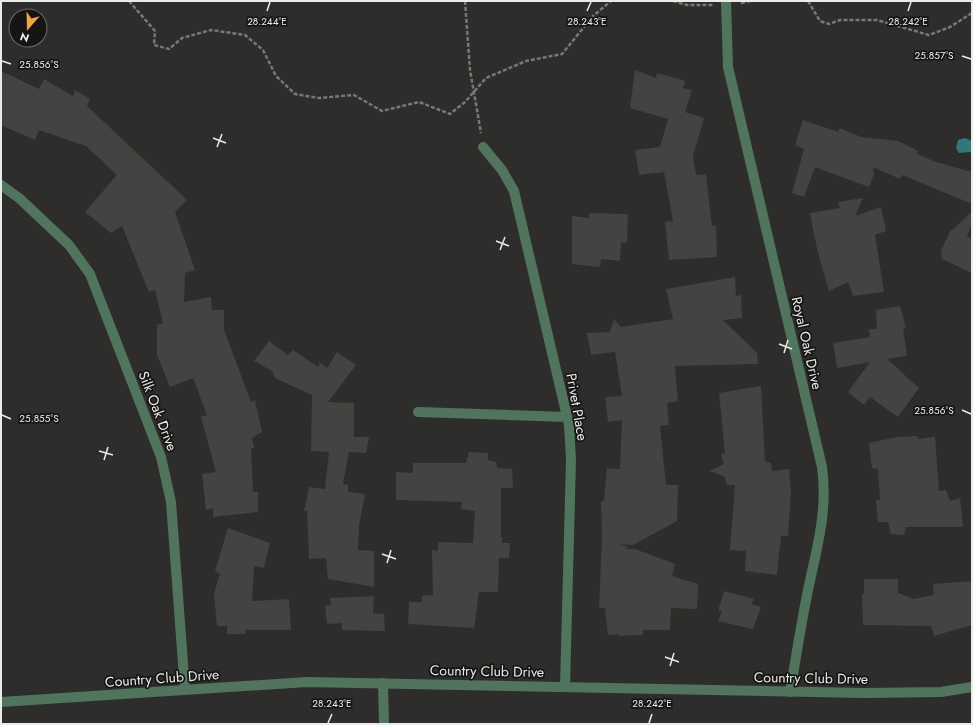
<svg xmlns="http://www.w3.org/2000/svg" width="973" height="725" viewBox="0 0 973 725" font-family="Jost,sans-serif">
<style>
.water{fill:#34777b}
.building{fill:#444341}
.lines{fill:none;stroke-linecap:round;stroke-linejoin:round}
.path{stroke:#787876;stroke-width:2.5;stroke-dasharray:4 2;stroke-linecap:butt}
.minor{stroke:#51745f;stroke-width:10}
.ticks{fill:none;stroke:#ebebe9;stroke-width:1.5}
.labels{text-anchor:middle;stroke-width:3.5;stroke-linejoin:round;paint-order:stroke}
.street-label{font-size:14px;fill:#ebebe9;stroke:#161514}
.ticks-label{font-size:10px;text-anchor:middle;fill:#ebebe9;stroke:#161514;stroke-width:3.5;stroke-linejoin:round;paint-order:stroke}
</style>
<rect width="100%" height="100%" fill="#2e2d2b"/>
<polygon class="water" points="965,138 972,141 972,154 970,152 959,153 956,148 958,140"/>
<g class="building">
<polygon points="635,70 656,78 657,73 685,81 683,88 692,90 685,112 704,118 693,156 696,175 706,174 712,226 716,226 717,257 669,260 665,222 673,221 664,172 639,175 635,150 660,147 668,119 630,108"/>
<polygon points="1,71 39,89 44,79 73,96 75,90 90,99 87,106 187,200 175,212 195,270 185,273 184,302 211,297 212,310 224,310 224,330 251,402 255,400 262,432 252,438 254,448 251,449 253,492 258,492 258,512 213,517 213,508 206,510 202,474 216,472 201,417 207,415 193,378 170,387 157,355 157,325 163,323 155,290 149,292 122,226 111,233 85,212 117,175 86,146 39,130 35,140 1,125"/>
<polygon points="803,120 838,132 840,128 861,137 898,141 918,151 917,154 936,162 972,172 972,204 902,175 900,179 873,167 874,174 869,187 815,167 804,197 792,193 804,149 795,145"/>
<polygon points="863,198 855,216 881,207 886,231 875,235 884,292 853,296 848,282 829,291 817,249 810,213 840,208 838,202"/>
<polygon points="972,211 972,222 967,237 972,239 972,273 942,259 941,251 950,231 955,228"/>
<polygon points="589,213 628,214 627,242 621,243 620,261 601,259 600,267 572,264 572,216 589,218"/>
<polygon points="735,277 736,296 741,295 742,318 723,320 757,353 758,364 675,366 678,401 667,403 669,425 660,426 666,485 678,485 677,521 633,545 620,544 629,547 624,549 635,549 675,564 672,576 698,584 697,609 671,608 670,630 643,630 643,635 619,636 619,634 608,635 605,608 599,608 602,536 601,501 604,501 607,468 620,469 622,420 608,422 605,397 622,396 615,352 591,355 587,333 610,332 614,319 621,327 673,319 666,289"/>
<polygon points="900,306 906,328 903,329 907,356 887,359 919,388 898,417 870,397 864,405 848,392 870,362 837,368 833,343 870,337 869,329 877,329 876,310"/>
<polygon points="269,341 288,355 293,350 318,367 320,363 327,368 337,352 356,365 328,402 354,403 354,437 369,437 366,453 349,452 343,484 348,485 348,492 365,494 359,526 358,550 374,551 374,587 328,579 326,558 309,559 307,511 304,511 309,487 325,489 329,452 311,451 312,395 275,378 272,371 254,361"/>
<polygon points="761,386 765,461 771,463 772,471 789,469 791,492 788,536 781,536 777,575 745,571 746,551 730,550 735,485 727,485 724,476 709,471 724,464 721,454 725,453 719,393"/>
<polygon points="917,436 918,439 935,437 939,491 946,490 950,501 960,498 963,527 906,527 904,535 891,534 888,522 878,522 876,500 880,500 878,469 872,468 869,443 897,437"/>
<polygon points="469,452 488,453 488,460 496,462 497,468 512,469 513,488 501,488 501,537 502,537 502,543 510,543 509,558 499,558 498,592 479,592 474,628 408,624 409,602 422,602 422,596 433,595 432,550 438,551 438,542 473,543 475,511 461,509 462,502 396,500 396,472 413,473 413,463 466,463"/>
<polygon points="228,528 270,543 264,568 254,566 252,601 289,599 291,630 245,630 246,634 227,634 227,626 217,626 214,593 220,574 215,571"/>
<polygon points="864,579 898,579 898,593 914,599 934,595 933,584 972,581 972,625 934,636 931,626 863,625 862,594 864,594"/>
<polygon points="724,591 754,599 751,604 761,607 753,629 718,621 722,611 718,611"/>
<polygon points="374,596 373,613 384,614 385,631 342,630 342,623 327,624 325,606 331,605 330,598"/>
</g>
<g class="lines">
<g class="path">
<polyline points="129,1 155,31 154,45 169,49 182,38 211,30 245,35 263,50 276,76 295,94 319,98 354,95 382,111 419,102 450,114 465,102 486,78 526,61 562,54 593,16 611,1"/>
<polyline points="465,1 470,70 481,133"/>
<polyline points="673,1 687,5 713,5"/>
<polyline points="808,1 820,21 829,24 840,20 877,20 929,35 950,27 972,13"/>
<polyline points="741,3 751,1"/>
</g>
<g class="minor">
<path d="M 726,1 L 728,67 L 822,467 C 828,511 817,547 808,590 C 801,624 796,658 790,692"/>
<polyline points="483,147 502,170 514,191 569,425 571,460 565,687"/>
<polyline points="1,185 19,198 69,245 90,274 161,457 171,502 185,690"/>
<polyline points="418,412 567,417"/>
<polyline points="383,683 384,724"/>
<polyline points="1,702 307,682 865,693 941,692 972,687"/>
</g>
</g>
<path class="ticks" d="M 267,11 L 270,2M 587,11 L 591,2M 908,11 L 911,2M 962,56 L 971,59M 2,61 L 11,64M 213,138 L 226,143M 217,147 L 222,134M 496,241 L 509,246M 500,250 L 505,237M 779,344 L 792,349M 784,353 L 788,340M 962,410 L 971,414M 2,415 L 11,419M 99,451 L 113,455M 104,460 L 108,447M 382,554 L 396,559M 387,563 L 391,550M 665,657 L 679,662M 670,666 L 674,653M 328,723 L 332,714M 649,723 L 652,714"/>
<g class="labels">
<g class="street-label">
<text transform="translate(807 343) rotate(77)" y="5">Royal Oak Drive</text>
<text transform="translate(577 407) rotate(80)" y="5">Privet Place</text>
<text transform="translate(158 411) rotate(69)" y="5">Silk Oak Drive</text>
<text transform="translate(487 671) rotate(1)" y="5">Country Club Drive</text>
<text transform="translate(162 678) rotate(-4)" y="5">Country Club Drive</text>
<text transform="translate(811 678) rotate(1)" y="5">Country Club Drive</text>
</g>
</g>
<g class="ticks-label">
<text x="267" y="25">28.244°E</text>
<text x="587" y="25">28.243°E</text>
<text x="908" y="25">28.242°E</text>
<text x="934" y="59">25.857°S</text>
<text x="39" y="68">25.856°S</text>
<text x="934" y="414">25.856°S</text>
<text x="39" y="422">25.855°S</text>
<text x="332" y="707">28.243°E</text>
<text x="652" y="707">28.242°E</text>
</g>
<rect width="973" height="725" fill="none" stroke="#ebebe9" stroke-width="4"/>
<g transform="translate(28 28) rotate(200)"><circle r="19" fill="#161514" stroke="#6b6b69"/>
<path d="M0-3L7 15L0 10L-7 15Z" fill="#f2a540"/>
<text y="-6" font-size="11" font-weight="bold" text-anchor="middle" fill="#ebebe9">N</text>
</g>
</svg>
